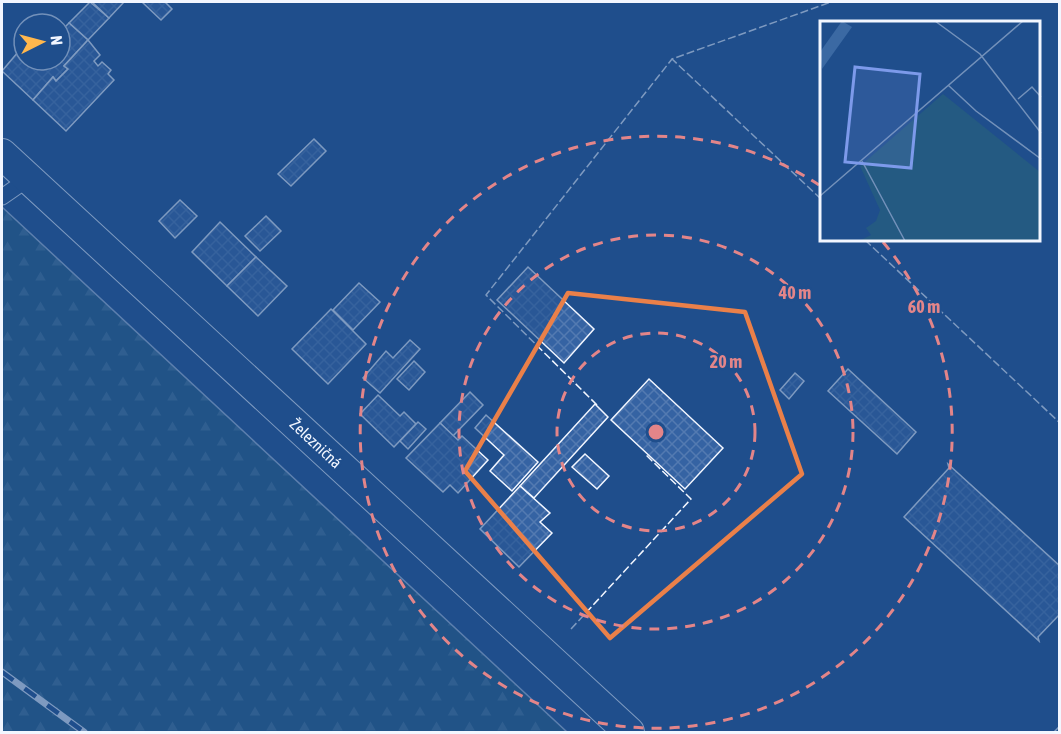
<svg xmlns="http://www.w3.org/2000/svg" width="1061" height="734" viewBox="0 0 1061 734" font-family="'Asap Condensed',sans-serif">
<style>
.forest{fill:url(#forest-firs);stroke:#a8bbd7;stroke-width:1.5}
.building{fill:url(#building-cross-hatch);stroke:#f2f6ff;stroke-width:1.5}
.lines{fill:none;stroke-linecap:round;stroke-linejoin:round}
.service-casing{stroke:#f2f6ff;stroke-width:17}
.minor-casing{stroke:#f2f6ff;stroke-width:32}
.service{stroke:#1f4e8c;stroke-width:15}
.minor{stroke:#1f4e8c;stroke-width:30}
.rail-casing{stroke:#f2f6ff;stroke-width:7}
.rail{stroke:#1f4e8c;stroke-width:4.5;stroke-dasharray:14;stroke-linecap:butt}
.fence{stroke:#f2f6ff;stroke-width:1.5;stroke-dasharray:8 3;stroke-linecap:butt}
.marked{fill:none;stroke:#ea8049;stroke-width:4.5;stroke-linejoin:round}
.ring{fill:none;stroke:#e38589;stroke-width:3;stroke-dasharray:10 8}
.labels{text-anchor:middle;stroke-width:4.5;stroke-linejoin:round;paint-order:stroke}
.street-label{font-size:16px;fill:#f2f6ff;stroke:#1f4e8c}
.inset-road{fill:none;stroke:#7391ba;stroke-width:1.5}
.view{fill:#7d9aea;fill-opacity:0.15;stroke:#7d9aea;stroke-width:3}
.inset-edge{fill:none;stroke:#f2f6ff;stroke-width:3}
.centre{fill:#e38589;stroke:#1f4e8c;stroke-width:3}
.ring-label{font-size:18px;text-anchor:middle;font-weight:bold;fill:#e38589;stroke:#1f4e8c;stroke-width:4.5;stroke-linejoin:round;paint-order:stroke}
</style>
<defs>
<pattern id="forest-firs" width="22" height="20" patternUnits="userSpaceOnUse" patternTransform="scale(1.5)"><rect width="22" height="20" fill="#245a82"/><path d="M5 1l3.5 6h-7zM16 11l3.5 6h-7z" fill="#447295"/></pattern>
<pattern id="building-cross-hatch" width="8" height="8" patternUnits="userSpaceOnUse" patternTransform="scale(1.5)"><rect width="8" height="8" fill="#3563a3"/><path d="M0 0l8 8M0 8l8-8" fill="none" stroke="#537ab1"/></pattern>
</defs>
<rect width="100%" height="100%" fill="#1f4e8c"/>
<polygon class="forest" points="2,207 567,732 2,732"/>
<g class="building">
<polygon points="90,2 109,18 88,40 69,23"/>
<polygon points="92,2 124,2 109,18"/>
<polygon points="142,2 165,2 172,9 161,20"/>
<polygon points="69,23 88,40 64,66 68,69 56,81 53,77 33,100 2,71 24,45 24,60 60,60 60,32"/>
<polygon points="88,40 100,55 94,61 98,66 102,62 111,70 108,74 114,80 66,131 33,100 53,77 56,81 68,69 64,66"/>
<polygon points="314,139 326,151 291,186 278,174"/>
<polygon points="180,200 197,216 175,238 159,221"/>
<polygon points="266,216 281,231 260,251 245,236"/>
<polygon points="220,222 256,257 227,286 192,252"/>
<polygon points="256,257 287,286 258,316 227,286"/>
<polygon points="528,267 594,329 564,363 497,300"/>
<polygon points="359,283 380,302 353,330 333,310"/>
<polygon points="331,309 366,344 328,384 292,349"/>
<polygon points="410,340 420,349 380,393 363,378 386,351 393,358"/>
<polygon points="414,361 425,372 409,390 397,379"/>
<polygon points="848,369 916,432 897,454 828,391"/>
<polygon points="795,373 804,381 789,399 780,390"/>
<polygon points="649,379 723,448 685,489 611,420"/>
<polygon points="470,392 483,405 453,436 440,423"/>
<polygon points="378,395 400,416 404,412 416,424 394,447 360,414"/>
<polygon points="595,404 608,417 534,498 520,486"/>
<polygon points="486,415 538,462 512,491 490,471 504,455 475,428"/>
<polygon points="418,422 426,429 408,449 400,441"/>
<polygon points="440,423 458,440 462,436 488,460 458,493 450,485 443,492 406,458"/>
<polygon points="585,454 609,476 597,489 572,467"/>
<polygon points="948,464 1060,566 1060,614 1038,637 1039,641 904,517 949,468"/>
<polygon points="520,486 550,513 540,522 552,533 519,567 480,529"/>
</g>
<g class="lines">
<defs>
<polyline id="service" points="2,197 28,179"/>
<polyline id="minor" points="2,154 629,732"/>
</defs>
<use href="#service" class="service-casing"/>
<use href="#minor" class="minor-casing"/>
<use href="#service" class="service"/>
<use href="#minor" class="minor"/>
<defs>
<polyline id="rail" points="2,672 84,732"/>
</defs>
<use href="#rail" class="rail-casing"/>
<use href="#rail" class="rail"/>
<g class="fence">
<polyline points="821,199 672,59 831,2"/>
<polyline points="865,240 1060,423"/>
<polyline points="597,405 486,295 672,59"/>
<polyline points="571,629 691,499 645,454"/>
<polyline points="1054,732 1060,726"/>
</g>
</g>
<path d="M0 0H1061V734H0ZM 568,293 L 745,312 L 802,474 L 610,638 L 465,471 Z" fill="#1f4e8c" fill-opacity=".55" fill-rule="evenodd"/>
<path class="marked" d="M 568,293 L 745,312 L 802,474 L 610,638 L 465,471 Z"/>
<g class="ring">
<circle cx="656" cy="432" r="99"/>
<circle cx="656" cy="432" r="197"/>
<path d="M883 242A296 296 0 1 1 819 185"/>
</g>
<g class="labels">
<g class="street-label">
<text transform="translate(316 443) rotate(43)" y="6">Železničná</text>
</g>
</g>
<g transform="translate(820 21)">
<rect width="220" height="220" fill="#1f4e8c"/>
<path d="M 123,73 L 220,151 L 220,220 L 39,220 L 51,214 L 46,207 L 56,200 L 60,189 L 40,145 Z" fill="#245a82"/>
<path d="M 22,0 L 32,6 L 2,48 L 0,31 Z" fill="#3b69a3"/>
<path class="inset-road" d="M 115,0 L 160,33 L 221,112M 128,64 L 156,90 L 221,138M 198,78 L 212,66 L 221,76M 42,140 L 85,220M 0,175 L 203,0"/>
<path class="view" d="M 35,46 L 100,53 L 91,147 L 25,141 Z"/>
<rect width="220" height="220" class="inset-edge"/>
</g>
<circle cx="656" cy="432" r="9" class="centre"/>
<g class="ring-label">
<text x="795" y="299">40 m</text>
<text x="924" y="313">60 m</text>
<text x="726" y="368">20 m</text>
</g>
<rect width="1061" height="734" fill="none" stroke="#f2f6ff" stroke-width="6"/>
<g transform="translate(42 42) rotate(84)"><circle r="28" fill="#1f4e8c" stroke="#7391ba" stroke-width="1.5"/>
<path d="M0-4.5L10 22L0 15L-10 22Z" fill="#ffb74d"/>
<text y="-9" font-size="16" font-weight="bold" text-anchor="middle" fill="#f2f6ff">N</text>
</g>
</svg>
